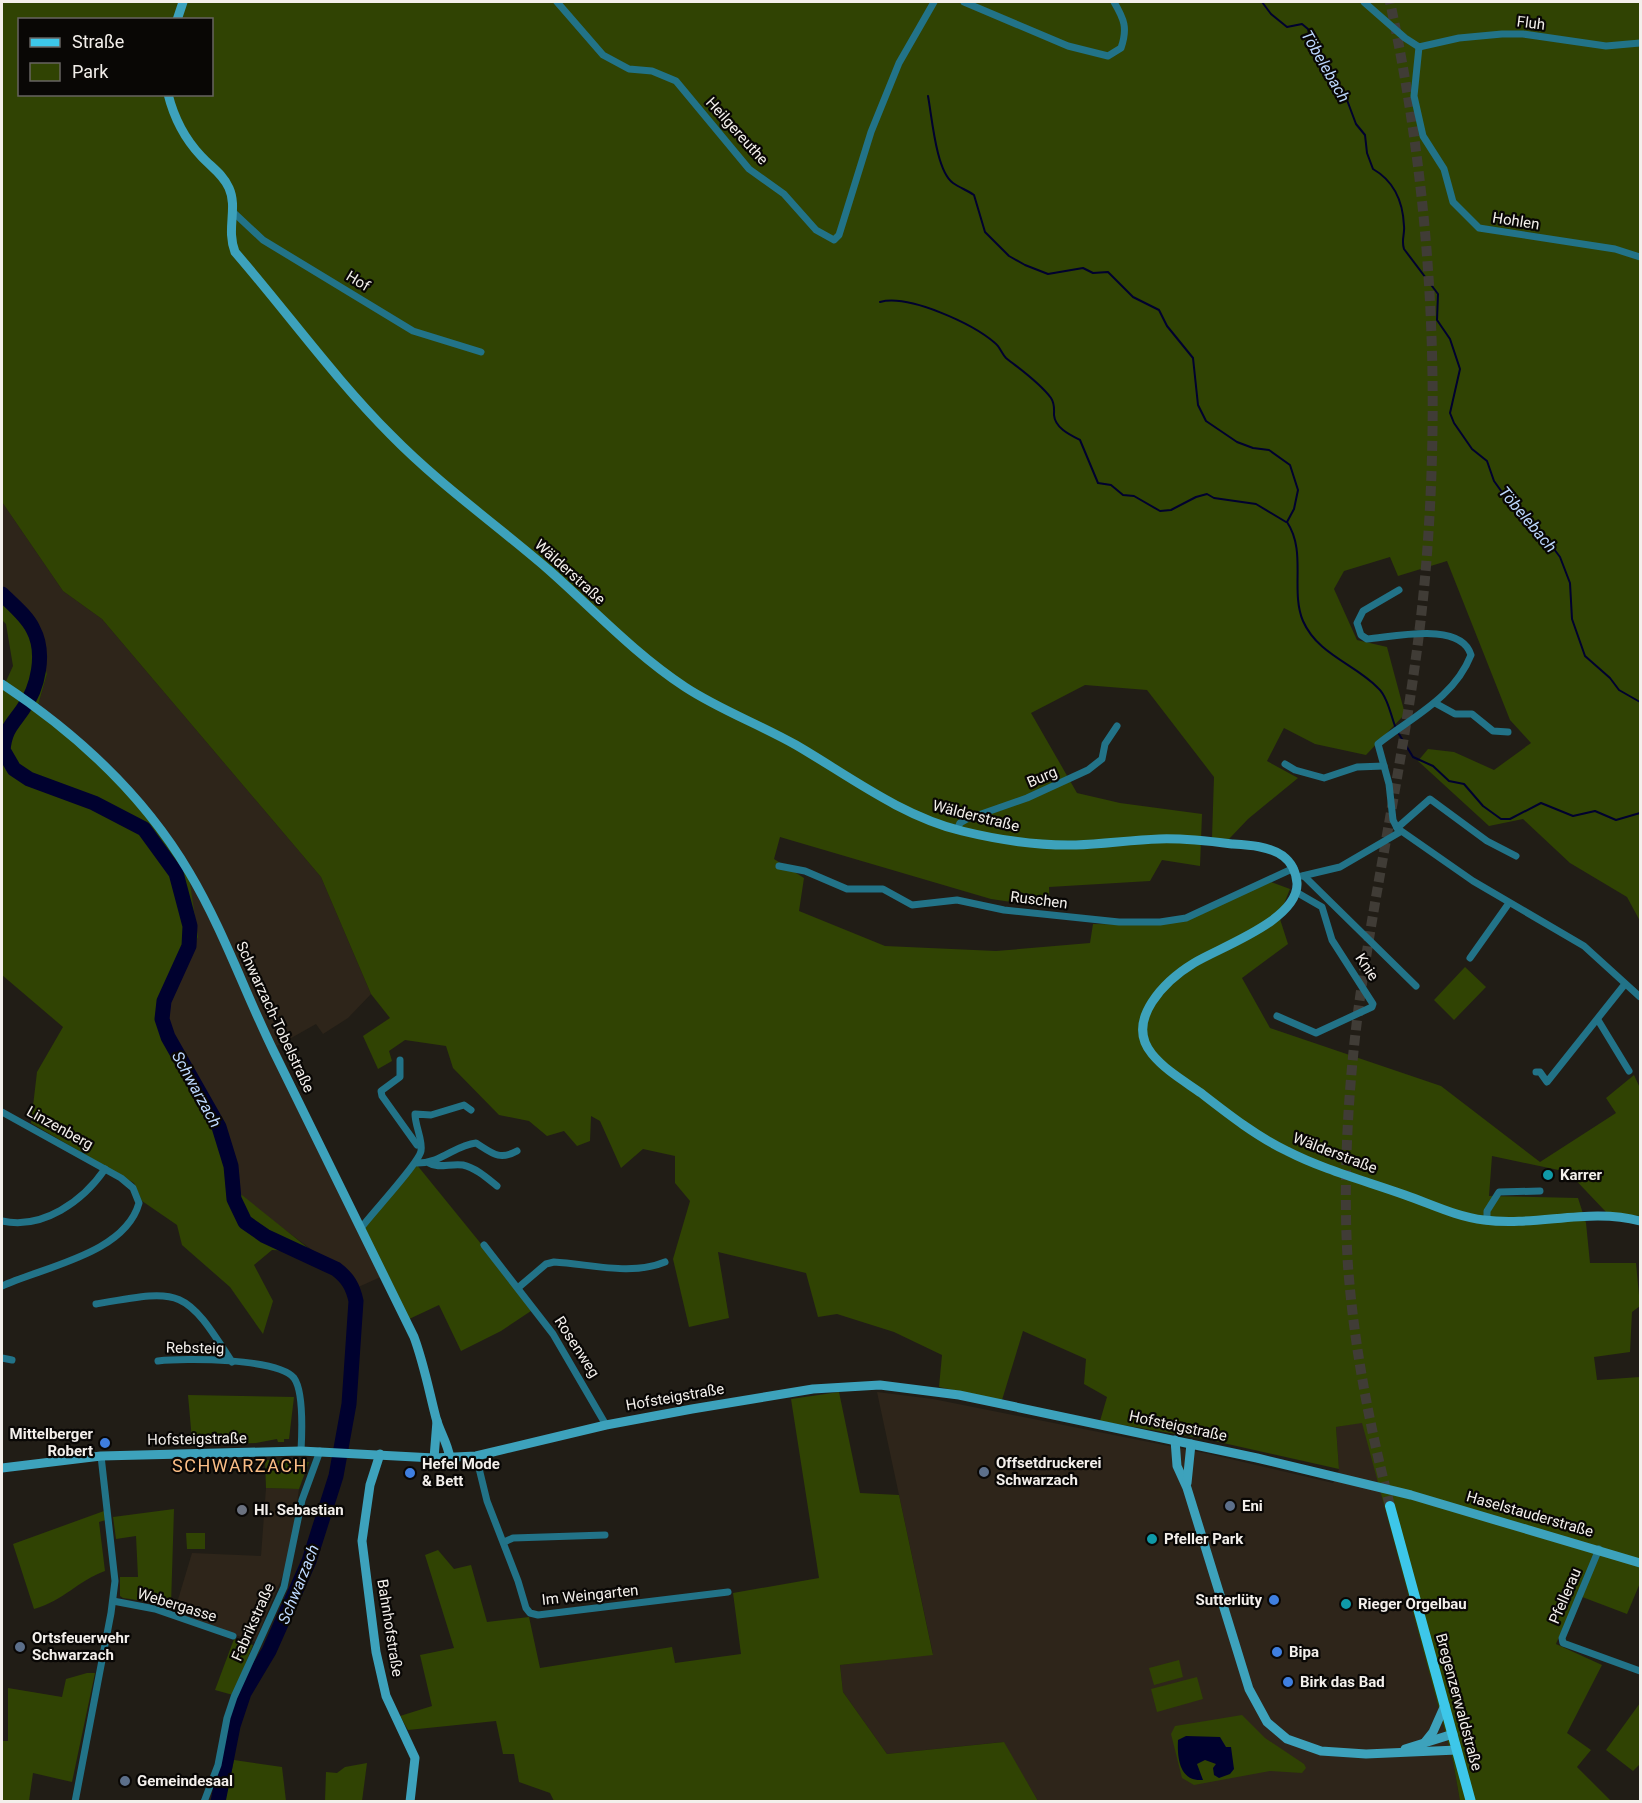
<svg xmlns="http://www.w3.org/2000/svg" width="1642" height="1803" viewBox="0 0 1642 1803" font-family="Roboto,sans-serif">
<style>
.built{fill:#2e251a}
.green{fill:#304303;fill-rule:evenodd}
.water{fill:#00012f}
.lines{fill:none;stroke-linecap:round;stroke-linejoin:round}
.stream{stroke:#00012f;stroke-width:2}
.river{stroke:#00012f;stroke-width:15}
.primary-tunnel{stroke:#403c36;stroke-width:10;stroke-dasharray:10 5;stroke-linecap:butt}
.street{stroke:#227388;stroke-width:7}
.secondary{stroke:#3da2bc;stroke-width:9}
.primary{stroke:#3dc7e9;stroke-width:10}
.culture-dot{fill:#0f9aa8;stroke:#090705;stroke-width:2}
.shop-dot{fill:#3f7fe0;stroke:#090705;stroke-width:2}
.service-dot{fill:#5c6f8a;stroke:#090705;stroke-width:2}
.worship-dot{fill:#6b7280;stroke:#090705;stroke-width:2}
.labels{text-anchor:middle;stroke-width:4.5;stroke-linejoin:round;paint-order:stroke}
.street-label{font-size:15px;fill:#f3efeb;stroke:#090705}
.poi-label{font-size:15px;font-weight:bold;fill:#f3efeb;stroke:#090705;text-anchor:start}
.water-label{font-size:16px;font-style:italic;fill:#bdd8fe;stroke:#090705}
.quarter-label{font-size:18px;letter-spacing:1.5px;fill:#fabd85;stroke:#090705}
</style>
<rect width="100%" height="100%" fill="#211d16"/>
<g class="built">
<polygon points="2,502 63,591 102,619 321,877 371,994 348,1018 323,1034 316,1024 277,1046 385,1275 354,1289 346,1275 258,1210 237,1191 231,1147 207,1095 172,1038 167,1012 198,937 37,709 47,674 9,602 2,594"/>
<polygon points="877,1392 933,1399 1209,1454 1333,1483 1339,1469 1336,1427 1363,1422 1453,1761 1460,1801 1038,1801 1003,1742 887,1754 843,1692 840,1665 933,1654"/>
<polygon points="266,1488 299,1489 288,1563 255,1642 174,1613 192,1553 261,1556"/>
</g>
<g class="green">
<path d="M 2,2 L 1640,2 L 1640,921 L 1627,897 L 1570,863 L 1523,819 L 1489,826 L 1418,761 L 1428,749 L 1454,752 L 1494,770 L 1531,743 L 1510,720 L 1447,561 L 1398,576 L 1390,557 L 1344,571 L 1334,589 L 1357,640 L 1387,647 L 1405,714 L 1366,755 L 1315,744 L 1284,728 L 1267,761 L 1298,778 L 1248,819 L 1229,839 L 1212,838 L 1214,777 L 1147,690 L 1085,685 L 1031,713 L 1077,793 L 1120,803 L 1202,814 L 1200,866 L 1162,860 L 1150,881 L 1049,887 L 1050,908 L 991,899 L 780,837 L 774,859 L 804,878 L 799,911 L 885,946 L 996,951 L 1090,943 L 1093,924 L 1160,925 L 1271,882 L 1290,889 L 1279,916 L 1288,944 L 1242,978 L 1270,1028 L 1441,1086 L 1540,1162 L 1616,1113 L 1606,1098 L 1634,1075 L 1640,1088 L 1640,1216 L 1606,1212 L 1568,1172 L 1492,1156 L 1489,1196 L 1578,1198 L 1586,1223 L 1590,1263 L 1636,1263 L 1640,1306 L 1632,1312 L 1630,1352 L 1594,1357 L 1597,1380 L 1640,1377 L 1640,1583 L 1627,1614 L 1577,1595 L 1556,1644 L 1602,1665 L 1567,1733 L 1591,1750 L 1577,1767 L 1611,1801 L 1460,1801 L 1453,1761 L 1362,1423 L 1336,1427 L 1339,1469 L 1210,1440 L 1100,1421 L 1107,1397 L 1084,1384 L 1086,1359 L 1023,1331 L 1002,1400 L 939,1387 L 942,1355 L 894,1332 L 837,1314 L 818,1317 L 806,1273 L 718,1252 L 729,1318 L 689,1327 L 673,1259 L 690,1201 L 675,1183 L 675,1156 L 643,1149 L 621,1168 L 600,1121 L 591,1116 L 590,1141 L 577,1146 L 564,1131 L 547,1136 L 529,1121 L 499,1115 L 453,1068 L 446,1046 L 405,1040 L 389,1051 L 392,1061 L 378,1069 L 363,1036 L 390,1018 L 371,994 L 321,877 L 102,619 L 63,591 L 2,502 ZM 20,20 L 212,20 L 212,94 L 20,94 Z"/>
<polygon points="2,594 34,626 47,674 37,709 133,795 188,870 198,937 167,1012 172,1038 207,1095 231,1147 237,1191 313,1252 272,1250 254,1265 273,1301 263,1334 230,1287 182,1245 177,1225 142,1201 134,1183 31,1123 37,1072 63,1027 2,975 2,690 13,666 6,624 2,620"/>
<polygon points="1465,967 1486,987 1454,1020 1434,1000"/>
<polygon points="417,1165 534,1309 501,1331 461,1351 439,1305 407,1320 361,1229"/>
<polygon points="839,1392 860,1493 899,1495 933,1655 840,1665 843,1692 887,1754 1004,1742 1038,1801 554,1801 550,1793 519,1782 514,1754 503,1754 496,1721 408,1730 400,1716 432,1706 420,1655 454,1648 425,1555 438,1550 454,1569 471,1565 487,1622 529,1617 540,1668 672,1647 675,1663 741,1654 733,1593 819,1578 791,1399"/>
<polygon points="188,1395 294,1397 289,1439 284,1439 284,1442 278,1442 277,1439 256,1443 198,1445 198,1440 192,1440"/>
<polygon points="265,1460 309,1462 299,1489 266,1488"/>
<polygon points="174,1509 171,1605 123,1598 120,1596 120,1577 138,1577 136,1536 116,1539 113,1517"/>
<path d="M 104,1511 L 106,1520 L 99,1522 L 105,1571 C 77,1581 65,1600 34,1609 L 13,1544 Z"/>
<polygon points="186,1533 205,1533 205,1549 187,1549"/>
<polygon points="234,1639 253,1645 233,1695 215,1690"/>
<polygon points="1179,1660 1183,1677 1154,1685 1149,1668"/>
<polygon points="87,1673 95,1673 72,1782 33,1773 29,1801 2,1801 2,1741 8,1741 8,1688 62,1697 66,1679"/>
<polygon points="1197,1677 1203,1699 1157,1712 1151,1689"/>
<polygon points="1640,1703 1640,1764 1633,1771 1606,1750"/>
<polygon points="1242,1715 1265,1738 1304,1764 1306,1768 1302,1773 1270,1771 1194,1785 1182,1778 1171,1734 1175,1726"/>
<polygon points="234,1760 282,1767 286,1801 225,1801"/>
<polygon points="367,1763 362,1801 325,1801 326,1772 337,1773 345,1767"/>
</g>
<path class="water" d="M 1186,1736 L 1220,1737 L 1226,1747 L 1231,1747 L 1234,1769 L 1230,1774 L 1219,1778 L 1214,1775 L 1213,1768 L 1216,1764 L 1205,1760 L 1197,1764 L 1203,1780 C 1180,1782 1177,1759 1178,1740 Z"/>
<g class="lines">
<g class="stream">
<path d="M 1262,2 L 1271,14 L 1287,27 L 1302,24 L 1308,29 L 1313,49 L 1320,54 L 1330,76 L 1344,92 L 1356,124 L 1365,135 L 1367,153 L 1373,169 C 1394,181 1403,202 1404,226 C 1405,234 1401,240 1404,249 L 1438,294 L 1437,320 L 1450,339 L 1460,369 L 1450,413 L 1454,423 L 1472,449 L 1487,461 L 1494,481 L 1504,495 L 1530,517 L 1560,557 L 1570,583 L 1572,619 L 1585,656 L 1610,678 L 1619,690 L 1640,702"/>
<path d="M 928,96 C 932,117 936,171 953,183 C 960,188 967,190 974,195 L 985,232 L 1009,256 L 1025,265 L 1048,274 L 1083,268 L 1093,273 L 1108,272 L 1133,297 L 1159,310 L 1167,326 L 1193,358 L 1198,405 L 1206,421 L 1237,442 L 1253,448 L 1269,450 L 1290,465 L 1298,490 L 1294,509 L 1287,522 C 1307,552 1290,590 1303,621 C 1318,655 1355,664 1378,688 C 1387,696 1391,715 1395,726"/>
<path d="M 880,302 C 909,294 973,324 995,343 C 1000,347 1002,354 1006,358 C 1021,370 1039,382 1051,398 C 1055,404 1054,409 1054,415 C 1055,428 1070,435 1080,440 L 1098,483 L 1111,485 L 1123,495 L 1134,496 L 1160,511 L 1171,510 L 1196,497 L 1207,494 L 1214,498 L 1256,504 L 1286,522"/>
<polyline points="1399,734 1413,757 1433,766 1449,781 1464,784 1483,806 1501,819 1510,819 1541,803 1573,816 1595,811 1616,820 1640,813"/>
</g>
<path class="river" d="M 2,594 C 12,604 27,616 33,629 C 46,653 38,688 23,709 C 12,725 5,729 3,750 L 14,769 L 29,779 L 94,803 L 144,829 L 176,873 L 190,926 L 189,946 L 164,1001 L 162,1019 L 168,1037 L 219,1127 L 231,1166 L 234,1199 L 245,1222 L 265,1236 L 336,1269 C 348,1278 353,1287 356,1301 L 349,1404 L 336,1476 L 309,1561 L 269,1651 L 244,1693 L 233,1726 L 218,1802"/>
<path class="primary-tunnel" d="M 1390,1506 C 1370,1428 1354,1347 1348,1266 C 1342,1174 1349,1068 1363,977 C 1383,844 1413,712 1425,578 C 1442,385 1431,191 1390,2"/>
<g class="street">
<polyline points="557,2 603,55 629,69 652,71 676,81 749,169 784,194 816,230 834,240 839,235 871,132 899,63 934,2"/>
<path d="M 964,2 L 1068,46 L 1108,56 L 1121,48 C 1128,28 1124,19 1114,2"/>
<polyline points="1364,2 1405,38 1419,47"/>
<polyline points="1419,47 1414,96 1423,136 1444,169 1453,202 1479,228 1615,249 1640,257"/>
<polyline points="1419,47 1459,38 1502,34 1523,34 1606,46 1640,43"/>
<polyline points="232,211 263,240 413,331 481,352"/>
<path d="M 1399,590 L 1363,611 L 1357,623 L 1361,635 L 1367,639 C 1394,637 1461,621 1471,655 C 1454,698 1412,717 1378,744 L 1389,784 L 1393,820 L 1397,828 L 1473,881 L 1584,946 L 1640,997"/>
<polyline points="1435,703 1455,714 1472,714 1493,731 1508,732"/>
<polyline points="1285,764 1295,770 1324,778 1357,767 1384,766"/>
<polyline points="1397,828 1430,799 1487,841 1516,856"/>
<polyline points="957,830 960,823 967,819 1027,798 1088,770 1102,759 1105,744 1117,726"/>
<polyline points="779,866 805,871 847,889 883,889 912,905 957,900 1004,910 1119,922 1160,922 1186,918 1294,868"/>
<polyline points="1302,876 1340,867 1400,832"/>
<polyline points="1304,876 1416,986"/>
<polyline points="1470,958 1509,903"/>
<polyline points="1277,1016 1316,1033 1372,1007 1373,1004 1332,940 1322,907 1296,892"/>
<polyline points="1598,1020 1629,1071"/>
<polyline points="400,1060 400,1077 381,1091 382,1096 417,1145"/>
<polyline points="1536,1072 1540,1072 1547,1082 1625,984"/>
<path d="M 2,1112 L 121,1178 L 133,1188 L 139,1203 C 125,1254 43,1267 2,1286"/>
<path d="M 417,1163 C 442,1163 455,1145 476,1143 C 492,1153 499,1161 517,1151"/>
<path d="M 429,1163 C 438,1169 451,1163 463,1165 C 476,1168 487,1178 497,1186"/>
<path d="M 2,1221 C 43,1230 83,1201 105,1169"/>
<polyline points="1487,1221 1487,1211 1499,1192 1540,1191"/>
<path d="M 361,1228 C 372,1213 419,1163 421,1151 C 423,1140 415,1126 415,1114 L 431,1115 L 464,1105 L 471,1110"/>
<polyline points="484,1245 553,1334 606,1425"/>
<path d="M 519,1287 L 546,1264 L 554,1262 C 590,1264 631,1276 665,1262"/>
<path d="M 96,1304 C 182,1289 184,1287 232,1362"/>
<polyline points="2,1358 12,1360"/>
<path d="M 158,1361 C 184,1358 278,1358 294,1378 C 304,1392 302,1433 301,1451"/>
<polyline points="476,1456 487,1501 518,1581 526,1608 530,1613 538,1615 728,1592"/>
<polyline points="504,1542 513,1538 605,1535"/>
<polyline points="1599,1549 1562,1638 1563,1643 1640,1671"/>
<polyline points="113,1601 155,1609 233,1636"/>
<polyline points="75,1802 111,1613 115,1581 101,1456"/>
<polyline points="204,1802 218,1765 227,1718 234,1697 284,1587 302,1500 320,1451"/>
</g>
<g class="secondary">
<polyline points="177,20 183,2"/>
<path d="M 168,94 C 174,118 185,139 201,156 C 211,167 223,174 229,188 C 238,208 226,229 235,252 C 287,312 335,379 391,435 C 440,485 497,525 550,571 C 594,610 635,654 685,687 C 720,710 759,724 796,745 C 849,776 901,816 962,831 C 999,840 1037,846 1076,845 C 1104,844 1131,840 1159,839 C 1184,838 1208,841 1232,844 C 1249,845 1269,846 1283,856 C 1291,862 1296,872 1297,883 C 1299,920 1220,947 1194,963 C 1166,980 1124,1020 1152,1054 C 1165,1070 1184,1081 1201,1093 C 1228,1114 1256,1136 1287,1151 C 1324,1170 1366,1181 1405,1195 C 1431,1204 1457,1217 1484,1220 C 1536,1227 1590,1207 1640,1221"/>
<path d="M 2,684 C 76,733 143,794 189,872 C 223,929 245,993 274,1052 C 320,1147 368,1242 414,1337 C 424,1364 429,1391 436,1418 C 440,1433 447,1441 450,1458"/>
<polyline points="1175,1440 1177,1466 1187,1488 1249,1689 1267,1722 1287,1739 1321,1751 1366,1754 1457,1750"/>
<polyline points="380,1454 370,1485 362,1541 376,1652 386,1696 415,1758 410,1802"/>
<polyline points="434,1458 437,1421"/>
<polyline points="2,1468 101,1456 301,1451 434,1458 476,1456 606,1425 692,1409 813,1389 880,1385 959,1395 1257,1458 1411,1495 1640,1563"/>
<polyline points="1187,1483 1191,1444"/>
<polyline points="1425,1742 1433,1732 1445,1705"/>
<polyline points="1405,1749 1453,1734"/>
</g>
<polyline class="primary" points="1390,1506 1471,1802"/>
</g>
<g class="culture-dot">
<circle cx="1548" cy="1175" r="6"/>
<circle cx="1152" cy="1539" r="6"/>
<circle cx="1346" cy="1604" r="6"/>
</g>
<g class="shop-dot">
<circle cx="105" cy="1443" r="6"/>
<circle cx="410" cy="1473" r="6"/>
<circle cx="1274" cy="1600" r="6"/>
<circle cx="1277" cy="1652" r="6"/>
<circle cx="1288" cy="1682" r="6"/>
</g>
<g class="service-dot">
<circle cx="984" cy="1472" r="6"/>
<circle cx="1230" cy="1506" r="6"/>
<circle cx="20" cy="1647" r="6"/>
<circle cx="125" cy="1781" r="6"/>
</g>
<circle class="worship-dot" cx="242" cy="1510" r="6"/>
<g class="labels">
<g class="street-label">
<text transform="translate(1531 23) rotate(7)" y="5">Fluh</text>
<text transform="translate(737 131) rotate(48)" y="5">Heilgereuthe</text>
<text transform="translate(1516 221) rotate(9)" y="5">Hohlen</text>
<text transform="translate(358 281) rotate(31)" y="5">Hof</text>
<text transform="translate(570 572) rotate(42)" y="5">Wälderstraße</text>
<text transform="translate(1042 777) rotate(-23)" y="5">Burg</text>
<text transform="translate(976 816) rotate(14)" y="5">Wälderstraße</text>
<text transform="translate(1039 900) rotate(7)" y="5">Ruschen</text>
<text transform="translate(1367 967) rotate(56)" y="5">Knie</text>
<text transform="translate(275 1017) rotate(65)" y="5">Schwarzach-Tobelstraße</text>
<text transform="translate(60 1128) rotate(29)" y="5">Linzenberg</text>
<text transform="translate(1335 1153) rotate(21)" y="5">Wälderstraße</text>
<text transform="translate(577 1347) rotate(57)" y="5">Rosenweg</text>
<text transform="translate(195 1348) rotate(1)" y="5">Rebsteig</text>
<text transform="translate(675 1397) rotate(-10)" y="5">Hofsteigstraße</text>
<text transform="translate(1178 1426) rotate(12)" y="5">Hofsteigstraße</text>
<text transform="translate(197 1439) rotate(-1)" y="5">Hofsteigstraße</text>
<text transform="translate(1530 1514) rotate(16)" y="5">Haselstauderstraße</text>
<text transform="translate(590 1595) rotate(-6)" y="5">Im Weingarten</text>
<text transform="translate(1565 1596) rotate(-67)" y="5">Pfellerau</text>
<text transform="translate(177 1605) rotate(17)" y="5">Webergasse</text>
<text transform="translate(253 1622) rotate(-66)" y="5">Fabrikstraße</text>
<text transform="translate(390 1628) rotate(81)" y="5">Bahnhofstraße</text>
<text transform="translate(1459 1702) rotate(75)" y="5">Bregenzerwaldstraße</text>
</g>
<g class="poi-label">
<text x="1560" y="1180">Karrer</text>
<text x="93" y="1439" text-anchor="end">Mittelberger<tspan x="93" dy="17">Robert</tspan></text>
<text x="996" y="1468">Offsetdruckerei<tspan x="996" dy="17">Schwarzach</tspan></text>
<text x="422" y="1469">Hefel Mode<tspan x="422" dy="17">&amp; Bett</tspan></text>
<text x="1242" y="1511">Eni</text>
<text x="254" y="1515">Hl. Sebastian</text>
<text x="1164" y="1544">Pfeller Park</text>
<text x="1262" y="1605" text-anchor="end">Sutterlüty</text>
<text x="1358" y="1609">Rieger Orgelbau</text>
<text x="32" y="1643">Ortsfeuerwehr<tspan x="32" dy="17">Schwarzach</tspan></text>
<text x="1289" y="1657">Bipa</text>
<text x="1300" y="1687">Birk das Bad</text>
<text x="137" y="1786">Gemeindesaal</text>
</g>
<g class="water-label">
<text transform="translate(1326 66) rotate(60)" y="6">Töbelebach</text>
<text transform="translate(1528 519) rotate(50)" y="6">Töbelebach</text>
<text transform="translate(197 1089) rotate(61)" y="6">Schwarzach</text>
<text transform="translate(298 1584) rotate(-68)" y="6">Schwarzach</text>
</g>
<g class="quarter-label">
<text x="240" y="1472">SCHWARZACH</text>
</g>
</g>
<rect width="1642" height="1803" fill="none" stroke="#f3efeb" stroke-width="6"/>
<rect x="18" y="18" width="195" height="78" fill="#090705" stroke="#676461" stroke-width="1.5"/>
<rect x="30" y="38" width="30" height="9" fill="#3dc7e9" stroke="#676461" stroke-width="1.5"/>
<text x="72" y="48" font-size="18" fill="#f3efeb">Straße</text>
<rect x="30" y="63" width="30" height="18" fill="#304303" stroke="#676461" stroke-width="1.5"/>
<text x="72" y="78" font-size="18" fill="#f3efeb">Park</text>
</svg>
